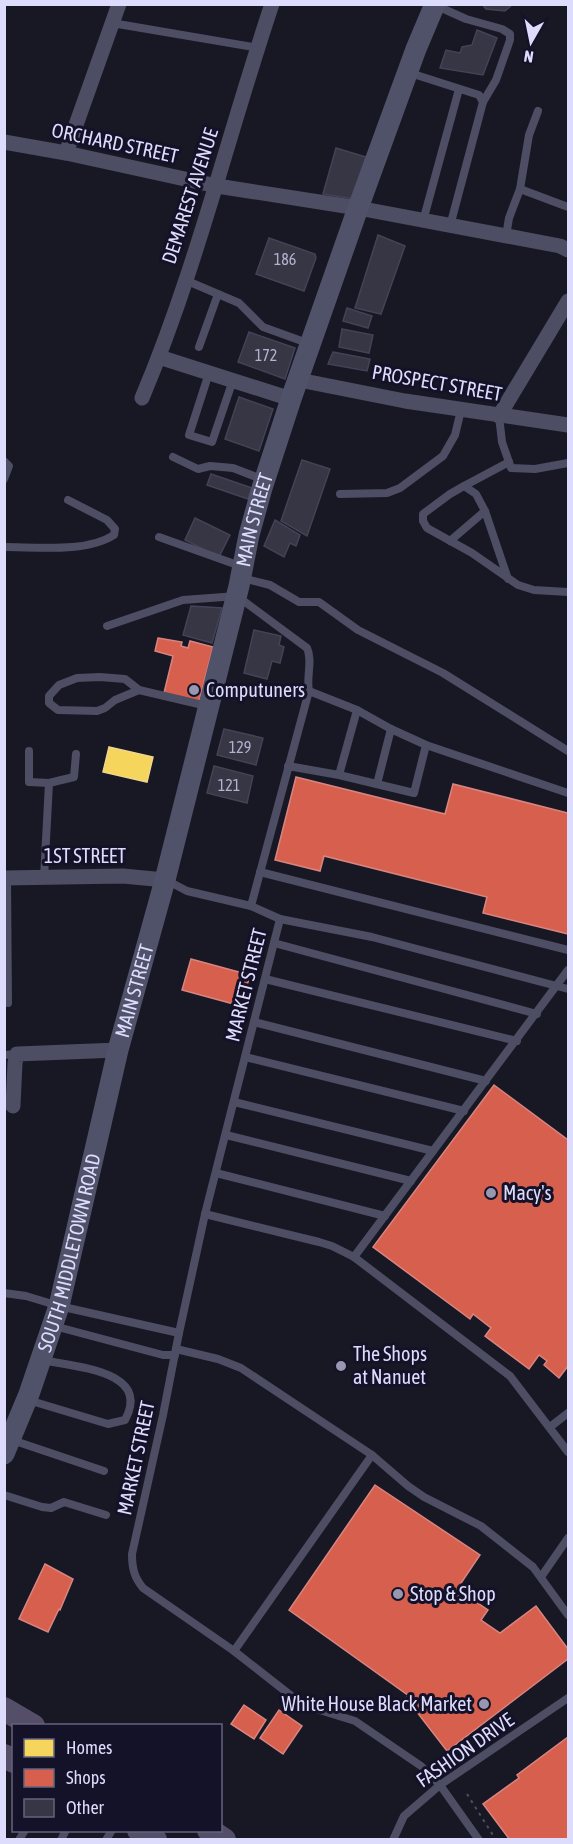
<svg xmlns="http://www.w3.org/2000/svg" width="573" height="1844" viewBox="0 0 573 1844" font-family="'Asap Condensed',sans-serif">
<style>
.homes{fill:#f6d55c;stroke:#eed78c;stroke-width:1.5}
.shops{fill:#d6604d;stroke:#d88582;stroke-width:1.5}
.building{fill:#363645;stroke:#454256;stroke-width:1.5}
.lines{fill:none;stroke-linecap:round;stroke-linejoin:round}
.path{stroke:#46535f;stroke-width:2;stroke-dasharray:3 4.5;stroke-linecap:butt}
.lane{stroke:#4d4d63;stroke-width:8}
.street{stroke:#4d4d63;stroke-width:15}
.secondary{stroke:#50526a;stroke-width:21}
.primary{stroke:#544e68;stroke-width:24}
.poi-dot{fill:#9897b1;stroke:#141229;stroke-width:2}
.labels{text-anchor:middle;stroke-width:6;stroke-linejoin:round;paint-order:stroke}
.number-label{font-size:16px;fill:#b3b2cf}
.street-label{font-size:20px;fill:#dddcfd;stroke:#141229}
.poi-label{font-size:20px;fill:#dddcfd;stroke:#141229;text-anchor:start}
</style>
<rect width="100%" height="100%" fill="#181724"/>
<polygon class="homes" points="109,747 153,757 147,782 103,772"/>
<g class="shops">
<polygon points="158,638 182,642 181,646 188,648 190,641 213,647 199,702 164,693 173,656 155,651"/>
<polygon points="296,777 445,814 453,784 568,813 568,934 483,913 487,897 324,856 320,871 275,860"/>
<polygon points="191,959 250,975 241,1006 182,990"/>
<polygon points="494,1085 568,1140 568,1366 559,1378 544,1365 547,1361 539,1355 529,1369 485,1336 491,1328 473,1314 470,1319 373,1247"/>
<polygon points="375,1485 480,1555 457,1589 488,1610 481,1620 500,1633 536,1606 568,1649 568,1659 447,1751 406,1698 409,1696 289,1610"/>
<polygon points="45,1564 73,1579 60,1610 59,1609 48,1632 19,1619"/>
<polygon points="244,1705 266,1720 254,1739 231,1724"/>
<polygon points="279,1710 302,1726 283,1754 260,1738"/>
<polygon points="568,1737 568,1840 510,1840 483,1804 519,1778 517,1775"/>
</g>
<g class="building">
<polygon points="482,4 513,4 505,11 486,9"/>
<polygon points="477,30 497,38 483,75 440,68 446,50 460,53 462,47 472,45"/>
<polygon points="336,148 366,157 353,199 323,194"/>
<polygon points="378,235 405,246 381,314 355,308"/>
<polygon points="269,238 315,254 316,258 304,291 256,274"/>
<polygon points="347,308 372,316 368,328 343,321"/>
<polygon points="342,329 373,335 369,353 339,347"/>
<polygon points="249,332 295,348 285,379 238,362"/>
<polygon points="333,352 370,359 367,371 328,364"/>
<polygon points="239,397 273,409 259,451 225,439"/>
<polygon points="302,460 330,469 307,536 281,521"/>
<polygon points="211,474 252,488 248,499 207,485"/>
<polygon points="195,518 230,535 219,557 185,540"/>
<polygon points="275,520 300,535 296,546 290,543 284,557 264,546"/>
<polygon points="191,606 222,608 212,643 183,635"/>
<polygon points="254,630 281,636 279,645 284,647 280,663 272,661 267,679 244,673"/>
<polygon points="224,729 263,738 256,765 217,755"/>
<polygon points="214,766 253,776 247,803 207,793"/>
</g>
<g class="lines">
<polyline class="path" points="467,1794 496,1840"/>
<g class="lane">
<polyline points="437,6 466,19 502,29 510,34 510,40 496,80 483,102"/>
<polyline points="112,23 259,48"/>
<polyline points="410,73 479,95 483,102 450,226"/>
<polyline points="520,189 529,135 538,111"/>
<polyline points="423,221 459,89"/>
<polyline points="506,236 509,218 520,189 568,207"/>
<polyline points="185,280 239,303 263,327 310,344"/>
<polyline points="199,347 218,294"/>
<polyline points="209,373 189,435 212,442 233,380"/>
<polyline points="499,416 502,442 511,468 535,469 568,463"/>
<polyline points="173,457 198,469 210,466 233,468 264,480"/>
<polyline points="4,461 9,466 4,479"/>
<polyline points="464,486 509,462"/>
<polyline points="340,494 387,493 400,488 443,456 455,435 461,410"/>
<polyline points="159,537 243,567"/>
<polyline points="450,541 485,511"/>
<path d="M 4,547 C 37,547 86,553 114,535 L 115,529 L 107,520 L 68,500"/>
<polyline points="242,578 270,585 299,602 319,602 358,630 443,673 568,751"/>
<polyline points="508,579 485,511 476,494 464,486 450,494 423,514 423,521 427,528 472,553 518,585 534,590 568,592"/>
<path d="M 107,626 L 183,600 L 237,596 L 307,648 C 313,661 306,677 309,691"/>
<polyline points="139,690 115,700 105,708 97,711 58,710 49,703 49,696 59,685 77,678 100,677 125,679 139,690 207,706"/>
<polyline points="426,745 568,793"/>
<polyline points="29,751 29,782 49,783 74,777 76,754"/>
<polyline points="339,775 357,710"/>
<polyline points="377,784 391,729"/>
<polyline points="260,872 568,950"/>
<polyline points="7,878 8,1003"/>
<polyline points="44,878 49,783"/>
<polyline points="166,880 187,891 251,906 280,919 372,937 568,989"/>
<polyline points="251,906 309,691 357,710 391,729 426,745 414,793 339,775 288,766"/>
<path d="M 280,919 L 205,1214 L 179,1333 L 163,1415 L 132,1554 C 132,1568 134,1577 143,1588 L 234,1651 L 294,1698 L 310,1707 L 355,1721 L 421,1766 L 440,1785 L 479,1840"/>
<polyline points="274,943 537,1014"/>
<polyline points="265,979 517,1041"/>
<polyline points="254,1022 486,1081"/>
<polyline points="4,1055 17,1054"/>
<polyline points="245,1057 464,1111"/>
<polyline points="234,1102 433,1151"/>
<polyline points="226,1135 411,1181"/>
<polyline points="216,1173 385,1216"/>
<polyline points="205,1214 319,1242 332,1246 354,1257 510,1376 568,1452"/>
<polyline points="354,1257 568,970"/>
<polyline points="4,1293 26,1296 59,1306 179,1333"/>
<polyline points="54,1326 163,1355 175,1355"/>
<polyline points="176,1349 218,1359 241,1368 372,1455 408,1486 424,1497 481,1526 533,1567 568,1615"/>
<path d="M 28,1400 L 108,1424 L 125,1420 C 152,1370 73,1367 43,1360"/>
<polyline points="550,1427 568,1413"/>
<polyline points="12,1440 104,1471"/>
<polyline points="4,1495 42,1507 51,1508 64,1502 106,1515"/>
<polyline points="541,1577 568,1538"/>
<polyline points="234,1651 372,1455"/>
<polyline points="19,1840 25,1830"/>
<polyline points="61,1840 66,1830"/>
<polyline points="106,1840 112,1830"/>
<polyline points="393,1840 404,1816 440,1785 568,1698"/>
</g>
<g class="street">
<polyline points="4,142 66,153 217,186 358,208 560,246 568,250"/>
<polyline points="66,153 119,4"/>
<polyline points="159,357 291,399"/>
<polyline points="299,380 405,401 568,425"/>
<path d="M 142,398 C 196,270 228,135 272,4"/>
<polyline points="499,416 568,301"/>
<polyline points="4,878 123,876 165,880"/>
<polyline points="13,1106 15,1063 17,1054 118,1050"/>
</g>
<path class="secondary" id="s1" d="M 4,1454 L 29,1394 L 59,1306 L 118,1050 L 165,880 L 239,586 L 249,535 L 262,488 L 291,399 L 358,208 L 416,49 L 435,4"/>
<g class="primary">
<polyline points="4,1709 33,1726"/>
<polyline points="4,1756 14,1761"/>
<polyline points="139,1830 155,1840"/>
<polyline points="209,1830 224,1840"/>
</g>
</g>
<g class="poi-dot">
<circle cx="194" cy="690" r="6"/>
<circle cx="491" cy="1193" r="6"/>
<circle cx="341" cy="1366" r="6"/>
<circle cx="398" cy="1594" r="6"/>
<circle cx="484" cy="1704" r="6"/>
</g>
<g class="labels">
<g class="number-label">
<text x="285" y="265">186</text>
<text x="266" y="361">172</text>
<text x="240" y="753">129</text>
<text x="229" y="791">121</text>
</g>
<g class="street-label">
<text transform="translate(115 143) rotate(12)" y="7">ORCHARD STREET</text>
<text transform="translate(190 196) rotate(-72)" y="7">DEMAREST AVENUE</text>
<text transform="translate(437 383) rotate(10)" y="7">PROSPECT STREET</text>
<text dy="7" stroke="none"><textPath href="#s1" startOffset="968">MAIN STREET</textPath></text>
<text x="85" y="863">1ST STREET</text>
<text transform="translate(246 985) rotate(-76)" y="7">MARKET STREET</text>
<text dy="7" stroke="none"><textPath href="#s1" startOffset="482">MAIN STREET</textPath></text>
<text dy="7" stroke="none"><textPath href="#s1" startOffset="212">SOUTH MIDDLETOWN ROAD</textPath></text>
<text transform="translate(136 1458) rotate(-78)" y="7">MARKET STREET</text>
<text transform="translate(465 1750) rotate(-35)" y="7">FASHION DRIVE</text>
</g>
<g class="poi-label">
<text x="206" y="697">Computuners</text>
<text x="503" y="1200">Macy's</text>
<text x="353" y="1361">The Shops<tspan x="353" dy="23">at Nanuet</tspan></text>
<text x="410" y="1601">Stop &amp; Shop</text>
<text x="472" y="1711" text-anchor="end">White House Black Market</text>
</g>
</g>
<rect width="573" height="1844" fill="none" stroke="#dddcfd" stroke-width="12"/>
<rect x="12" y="1724" width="210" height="108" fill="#141229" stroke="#64637e" stroke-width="1.5"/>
<rect x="24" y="1739" width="30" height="18" fill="#f6d55c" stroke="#64637e" stroke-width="1.5"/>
<text x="66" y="1754" font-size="18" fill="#dddcfd">Homes</text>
<rect x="24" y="1769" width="30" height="18" fill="#d6604d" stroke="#64637e" stroke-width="1.5"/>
<text x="66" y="1784" font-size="18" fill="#dddcfd">Shops</text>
<rect x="24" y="1799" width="30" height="18" fill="#363645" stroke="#64637e" stroke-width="1.5"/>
<text x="66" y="1814" font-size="18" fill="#dddcfd">Other</text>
<g transform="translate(531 42) rotate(189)" stroke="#141229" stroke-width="4.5" paint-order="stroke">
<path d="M0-4.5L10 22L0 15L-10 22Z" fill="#dddcfd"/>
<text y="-9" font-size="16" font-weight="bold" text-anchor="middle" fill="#dddcfd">N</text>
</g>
</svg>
